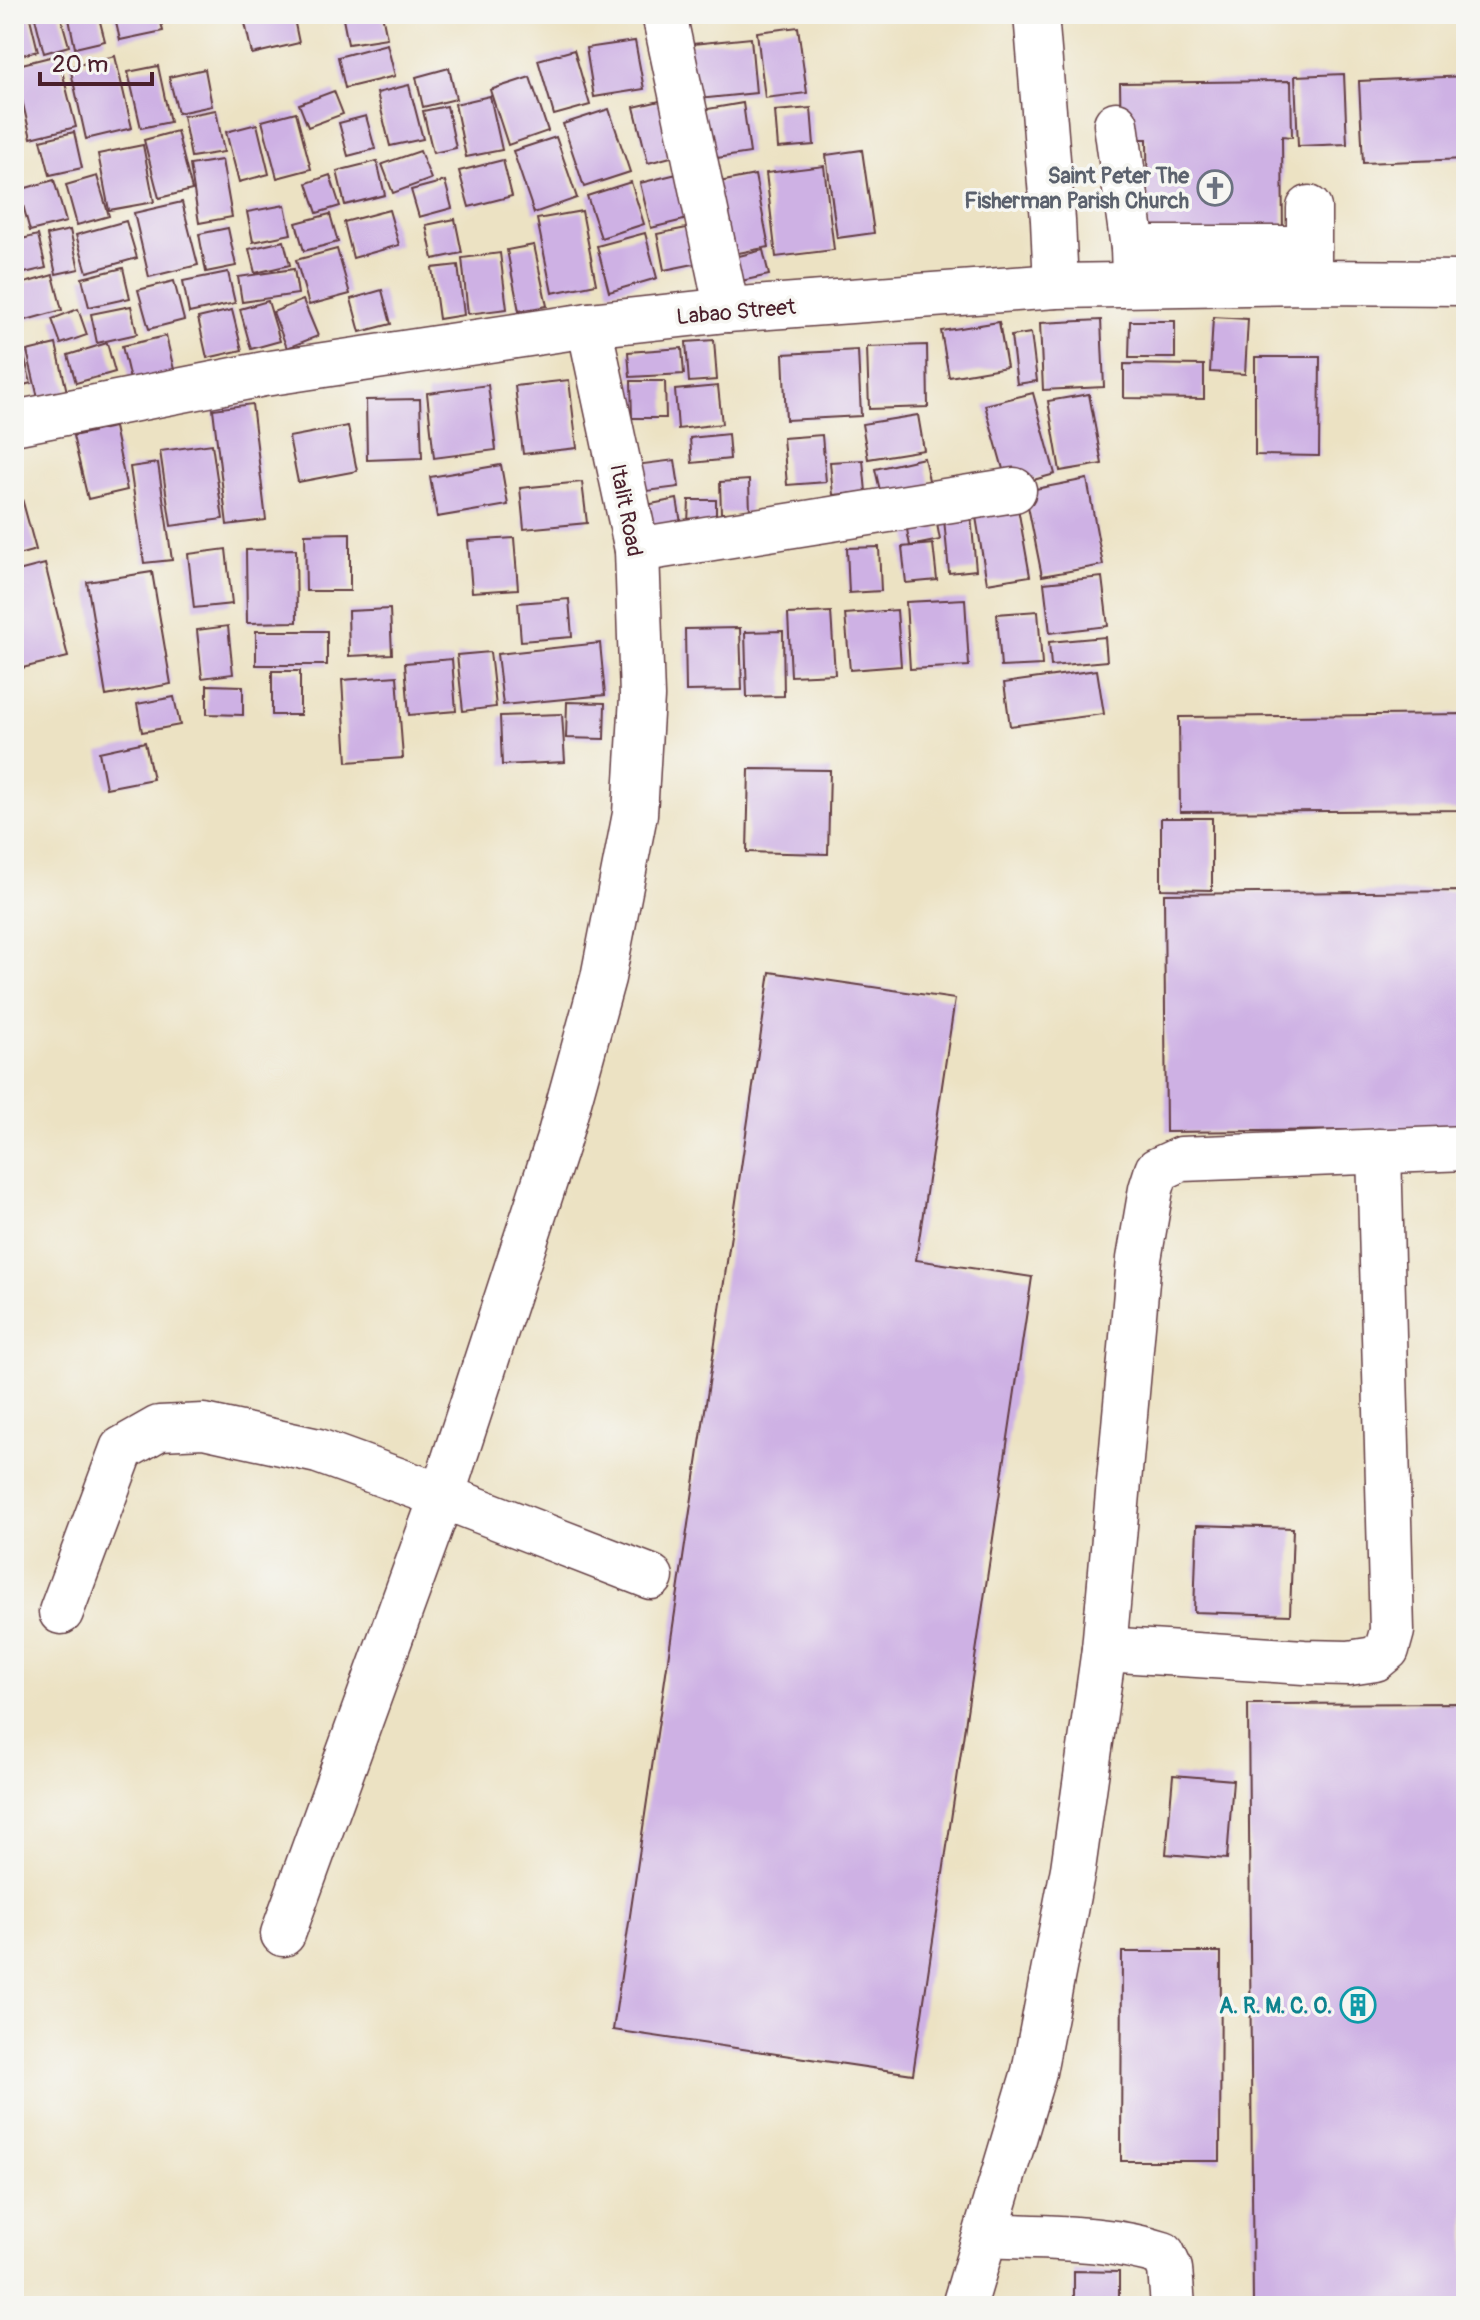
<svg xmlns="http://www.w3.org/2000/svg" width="1480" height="2320" viewBox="0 0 1480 2320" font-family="Pangolin,sans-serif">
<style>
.building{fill:#ceb1e4}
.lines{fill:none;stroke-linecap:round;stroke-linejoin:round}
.minor-casing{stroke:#623c42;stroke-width:47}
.major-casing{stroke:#623c42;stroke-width:47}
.minor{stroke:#fff;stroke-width:44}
.major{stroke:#fff;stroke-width:44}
.labels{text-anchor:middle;stroke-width:7;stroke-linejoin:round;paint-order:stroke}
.worship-label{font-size:22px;font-weight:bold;fill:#5b616d;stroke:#f6f6f2;text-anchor:end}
.street-label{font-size:22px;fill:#4a1f2b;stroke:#f6f6f2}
.culture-label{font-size:22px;font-weight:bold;fill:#0d838f;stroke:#f6f6f2;text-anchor:end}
</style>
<rect width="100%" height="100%" fill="#f6f6f2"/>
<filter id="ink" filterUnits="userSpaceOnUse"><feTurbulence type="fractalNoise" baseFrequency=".0125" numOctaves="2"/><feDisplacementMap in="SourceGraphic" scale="16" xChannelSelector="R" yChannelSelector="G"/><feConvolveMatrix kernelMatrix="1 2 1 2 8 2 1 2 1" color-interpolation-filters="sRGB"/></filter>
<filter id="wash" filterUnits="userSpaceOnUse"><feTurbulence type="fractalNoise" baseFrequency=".006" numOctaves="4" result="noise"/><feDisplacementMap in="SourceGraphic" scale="32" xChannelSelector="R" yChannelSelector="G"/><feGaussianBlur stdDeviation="1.8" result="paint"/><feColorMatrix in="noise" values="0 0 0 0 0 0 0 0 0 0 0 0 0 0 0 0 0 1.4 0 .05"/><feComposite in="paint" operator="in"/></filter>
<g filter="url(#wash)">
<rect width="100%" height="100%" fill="#ece2c3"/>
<g id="blocks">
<g class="building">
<polygon points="14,14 29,14 38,51 14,57"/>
<polygon points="34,14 60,14 69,46 44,53"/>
<polygon points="68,14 98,14 105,41 75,48"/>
<polygon points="114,14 159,14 163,31 120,40"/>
<polygon points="243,14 293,14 299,43 252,54"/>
<polygon points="342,14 382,14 387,38 348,44"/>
<polygon points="798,27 807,93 765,98 757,32"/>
<polygon points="751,38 756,93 689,100 683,45"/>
<polygon points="635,41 644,89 594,97 586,48"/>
<polygon points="387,44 395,76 345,88 338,57"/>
<polygon points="574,50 590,105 554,115 538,60"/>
<polygon points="58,55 76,127 31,138 14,66"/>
<polygon points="115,56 132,128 86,139 70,67"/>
<polygon points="158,66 170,122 141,128 128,72"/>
<polygon points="449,68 456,99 423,107 416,77"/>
<polygon points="205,69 212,106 178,113 169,77"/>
<polygon points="1344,74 1347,144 1298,146 1295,76"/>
<polygon points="1466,76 1466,159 1363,163 1359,81"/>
<polygon points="530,77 548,131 508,145 490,90"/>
<polygon points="1291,81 1292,137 1282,136 1283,236 1148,238 1147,139 1121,139 1120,83"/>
<polygon points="409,85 423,139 390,146 377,93"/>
<polygon points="334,91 343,114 308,127 299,104"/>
<polygon points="490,96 502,150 466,157 455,104"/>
<polygon points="673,98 686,153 648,163 634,107"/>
<polygon points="743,103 750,153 710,159 702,110"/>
<polygon points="447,106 456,148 433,153 423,111"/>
<polygon points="811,108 814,145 778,148 775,111"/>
<polygon points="609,109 630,172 584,187 563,124"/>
<polygon points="216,110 224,152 191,157 183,116"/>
<polygon points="296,112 311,169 277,178 262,121"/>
<polygon points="366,116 375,149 348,156 339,123"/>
<polygon points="257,124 269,174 239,182 226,132"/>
<polygon points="177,131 192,190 159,198 144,140"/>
<polygon points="74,132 82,168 50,175 41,140"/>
<polygon points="556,137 577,198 534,213 513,151"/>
<polygon points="14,139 21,164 14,165"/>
<polygon points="143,145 154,202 109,210 98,154"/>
<polygon points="862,150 874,233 837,238 826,155"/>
<polygon points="420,151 431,179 393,193 382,164"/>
<polygon points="222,160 232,217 199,223 190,165"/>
<polygon points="503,160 512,196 469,207 459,171"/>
<polygon points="377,161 385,195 345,205 337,171"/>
<polygon points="824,166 834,250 776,257 766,173"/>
<polygon points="685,172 696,217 651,228 640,183"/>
<polygon points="330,175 340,206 317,213 307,183"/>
<polygon points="755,175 769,247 723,256 709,184"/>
<polygon points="97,176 109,216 77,225 66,185"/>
<polygon points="54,180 66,222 30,231 19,190"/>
<polygon points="445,181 452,208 419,217 411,190"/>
<polygon points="631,182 644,224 601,238 587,196"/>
<polygon points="14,202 22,231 14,233"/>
<polygon points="182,202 198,265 149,277 134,213"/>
<polygon points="285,205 291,234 253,242 247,212"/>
<polygon points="389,210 399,245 353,258 344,222"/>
<polygon points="582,211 596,284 552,293 537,219"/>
<polygon points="330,214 338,242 304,251 296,223"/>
<polygon points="455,219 462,253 433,259 426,225"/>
<polygon points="126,221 137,258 87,272 76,235"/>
<polygon points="701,225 709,261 664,270 657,234"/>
<polygon points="228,228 236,266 206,272 199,234"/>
<polygon points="70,230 79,269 56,274 47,235"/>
<polygon points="645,233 657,278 609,292 597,246"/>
<polygon points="38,235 46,268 16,275 14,241"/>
<polygon points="284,241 290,265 255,273 249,249"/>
<polygon points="534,245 547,306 519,311 507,250"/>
<polygon points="337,249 350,294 309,305 296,260"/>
<polygon points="763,250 769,275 732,283 727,259"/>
<polygon points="500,253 507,309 468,314 462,258"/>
<polygon points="458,265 464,315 439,319 432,268"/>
<polygon points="123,268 130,298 89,307 82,278"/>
<polygon points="294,269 298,294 242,302 238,277"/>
<polygon points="228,272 235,303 189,313 183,281"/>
<polygon points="53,275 62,310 19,322 14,303 14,286"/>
<polygon points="174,281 184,320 149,329 138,290"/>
<polygon points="382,290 391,324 360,332 351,299"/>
<polygon points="303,300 318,336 287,348 273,312"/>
<polygon points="268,301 280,341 251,349 240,309"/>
<polygon points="131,306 137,334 97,343 91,314"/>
<polygon points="78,309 87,335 61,344 52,319"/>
<polygon points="232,310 242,350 207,358 198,318"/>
<polygon points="1213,317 1248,319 1245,374 1210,372"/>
<polygon points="1101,320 1104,387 1043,390 1040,323"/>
<polygon points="1130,321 1175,321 1175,358 1129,358"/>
<polygon points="999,322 1007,367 949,377 941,331"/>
<polygon points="17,328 31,383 14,388 14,329"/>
<polygon points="1031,333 1037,381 1017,384 1011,336"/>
<polygon points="166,336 175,374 131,384 122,346"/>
<polygon points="714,340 717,380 689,382 686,342"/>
<polygon points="107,343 115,372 76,383 68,355"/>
<polygon points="56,344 67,392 38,398 27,351"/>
<polygon points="927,345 928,407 869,409 867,347"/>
<polygon points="682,348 684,374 630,377 628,352"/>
<polygon points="858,350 861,416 786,420 783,354"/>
<polygon points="1255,357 1320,357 1319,456 1255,455"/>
<polygon points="1124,364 1204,365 1204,399 1124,398"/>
<polygon points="569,380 577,448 523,454 515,386"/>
<polygon points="631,381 665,381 666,418 632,418"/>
<polygon points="488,385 496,450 434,458 427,393"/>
<polygon points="718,386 722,424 678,429 675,390"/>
<polygon points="1033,393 1055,474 1008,487 985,405"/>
<polygon points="1089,394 1102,464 1060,471 1048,401"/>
<polygon points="420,399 422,458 367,460 366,400"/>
<polygon points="252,404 266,520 227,525 213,409"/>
<polygon points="918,415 924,450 868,459 862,424"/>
<polygon points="348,426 357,471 298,482 289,437"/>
<polygon points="114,427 127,490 88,499 73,436"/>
<polygon points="728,434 730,459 692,463 690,438"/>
<polygon points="822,435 826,482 787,485 783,438"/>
<polygon points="212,444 223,519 171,526 160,451"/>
<polygon points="924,458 931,489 882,499 875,469"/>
<polygon points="675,460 679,487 639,492 635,465"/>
<polygon points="863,460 866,492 833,495 830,462"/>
<polygon points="158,463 172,560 144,563 130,467"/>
<polygon points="501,465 508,505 437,517 430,477"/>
<polygon points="1087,479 1103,565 1042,576 1025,491"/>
<polygon points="749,480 750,513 721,513 720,482"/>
<polygon points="582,482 587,523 524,529 520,488"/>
<polygon points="18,484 36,550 14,556 14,485"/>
<polygon points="1016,497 1030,576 987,583 974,505"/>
<polygon points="677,499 683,535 652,541 646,505"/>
<polygon points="689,500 716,500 716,524 688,524"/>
<polygon points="970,505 976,570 949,573 943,508"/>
<polygon points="934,508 940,540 910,546 904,513"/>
<polygon points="350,533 350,591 306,591 305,534"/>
<polygon points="514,538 518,589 472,592 468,541"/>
<polygon points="933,544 937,580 906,583 902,547"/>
<polygon points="879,547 881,591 849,593 847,548"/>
<polygon points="226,549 232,604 194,608 188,554"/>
<polygon points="296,549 297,622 247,623 246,550"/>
<polygon points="45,564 68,657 14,670 14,572"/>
<polygon points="152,572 171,684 106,696 87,582"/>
<polygon points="1102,577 1108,626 1050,633 1044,583"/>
<polygon points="569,599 572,637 521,641 518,603"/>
<polygon points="965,599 969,666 910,669 906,602"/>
<polygon points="390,609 392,654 349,656 348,611"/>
<polygon points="897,610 901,666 850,670 845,614"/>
<polygon points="1038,611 1042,665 1001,667 997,614"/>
<polygon points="831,612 835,674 791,676 788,614"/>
<polygon points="228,626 233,674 202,678 197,630"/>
<polygon points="740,628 742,690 686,691 685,629"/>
<rect x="256" y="631" width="71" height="34"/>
<polygon points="783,631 784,696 747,697 745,632"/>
<polygon points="1105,637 1107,661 1051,666 1049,642"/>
<polygon points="600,643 605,695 503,705 497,654"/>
<polygon points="490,652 496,707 463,711 457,655"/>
<polygon points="452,659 456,711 409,715 405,663"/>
<polygon points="1097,670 1104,714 1010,726 1004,683"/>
<rect x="272" y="671" width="28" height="44"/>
<polygon points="397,676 403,758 347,762 342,680"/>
<polygon points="207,685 243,686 243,715 207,714"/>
<polygon points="174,697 180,725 142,732 137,704"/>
<polygon points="567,702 605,703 604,739 566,738"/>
<polygon points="562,714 565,762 502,765 500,716"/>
<polygon points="1466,714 1466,810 1180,812 1179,717"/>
<polygon points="145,742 153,779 106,788 99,752"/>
<polygon points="749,769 830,770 828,854 747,852"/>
<polygon points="1161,818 1212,818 1212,890 1161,889"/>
<polygon points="1466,891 1466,1129 1166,1132 1164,894"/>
<polygon points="770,972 955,999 916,1260 1032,1277 913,2074 613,2030"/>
<polygon points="1197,1525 1293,1528 1290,1615 1194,1612"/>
<polygon points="1466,1703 1466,2306 1253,2306 1248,1704"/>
<polygon points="1173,1775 1233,1780 1227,1859 1166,1854"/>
<polygon points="1122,1952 1221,1952 1220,2161 1121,2161"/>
<polygon points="1074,2271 1119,2272 1119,2306 1074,2306"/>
</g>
</g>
</g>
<g filter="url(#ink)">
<use href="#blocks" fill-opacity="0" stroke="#623c42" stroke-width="2"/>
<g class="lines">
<defs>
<g id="minor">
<polyline points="664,14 727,310"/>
<polyline points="1036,14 1053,220 1056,286"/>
<polyline points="1116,124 1133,248 1134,277"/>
<polyline points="1309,208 1309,275"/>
<polyline points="1133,248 1309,248"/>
<polyline points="637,550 1014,490"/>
<polyline points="61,1612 122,1449 159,1428 204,1426 318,1451 442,1496 651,1577"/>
<polyline points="1104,1649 1304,1662 1349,1663 1375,1659 1387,1649 1392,1631 1379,1151"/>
<polyline points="283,1934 442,1496 558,1141 603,978 635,814 642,697 637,550 589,325"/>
<path d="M 986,2235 C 1044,2238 1107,2236 1163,2254 L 1170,2269 L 1173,2306"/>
<polyline points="964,2306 1034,2072 1073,1869 1104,1649 1139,1259 1151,1189 1157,1170 1181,1159 1466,1148"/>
</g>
<polyline id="major" points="14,423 264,374 589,325 727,310 1056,286 1309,282 1466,283"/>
</defs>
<use href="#minor" class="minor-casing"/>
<use href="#major" class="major-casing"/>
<use href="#minor" class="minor"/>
<use href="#major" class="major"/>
</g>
</g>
<defs>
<symbol id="church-ring" viewBox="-11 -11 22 22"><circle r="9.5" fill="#f6f6f2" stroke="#6b7280" stroke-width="1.5"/><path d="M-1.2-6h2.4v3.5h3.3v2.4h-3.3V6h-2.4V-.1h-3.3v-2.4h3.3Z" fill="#6b7280"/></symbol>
<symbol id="building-ring" viewBox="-11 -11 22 22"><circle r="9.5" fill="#f6f6f2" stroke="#0f9aa8" stroke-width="1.5"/><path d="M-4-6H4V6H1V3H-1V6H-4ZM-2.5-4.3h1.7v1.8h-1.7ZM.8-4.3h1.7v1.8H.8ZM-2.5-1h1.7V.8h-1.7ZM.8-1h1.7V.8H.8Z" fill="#0f9aa8"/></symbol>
</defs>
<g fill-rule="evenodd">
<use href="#church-ring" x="1195" y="168" width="40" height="40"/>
<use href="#building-ring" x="1338" y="1985" width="40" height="40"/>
</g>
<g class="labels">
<g class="worship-label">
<text x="1189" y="183">Saint Peter The<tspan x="1189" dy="25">Fisherman Parish Church</tspan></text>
</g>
<g class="street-label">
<text transform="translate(736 311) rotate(-5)" y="8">Labao Street</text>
<text transform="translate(627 510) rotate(79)" y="8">Italit Road</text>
</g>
<g class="culture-label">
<text x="1332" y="2013">A. R. M. C. O.</text>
</g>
</g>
<rect width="1480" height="2320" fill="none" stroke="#f6f6f2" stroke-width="48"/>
<path d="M40 72v12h112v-12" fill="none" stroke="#4a1f2b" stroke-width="4"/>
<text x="52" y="72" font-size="24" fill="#4a1f2b" stroke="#f6f6f2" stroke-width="6" paint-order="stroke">20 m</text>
</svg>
